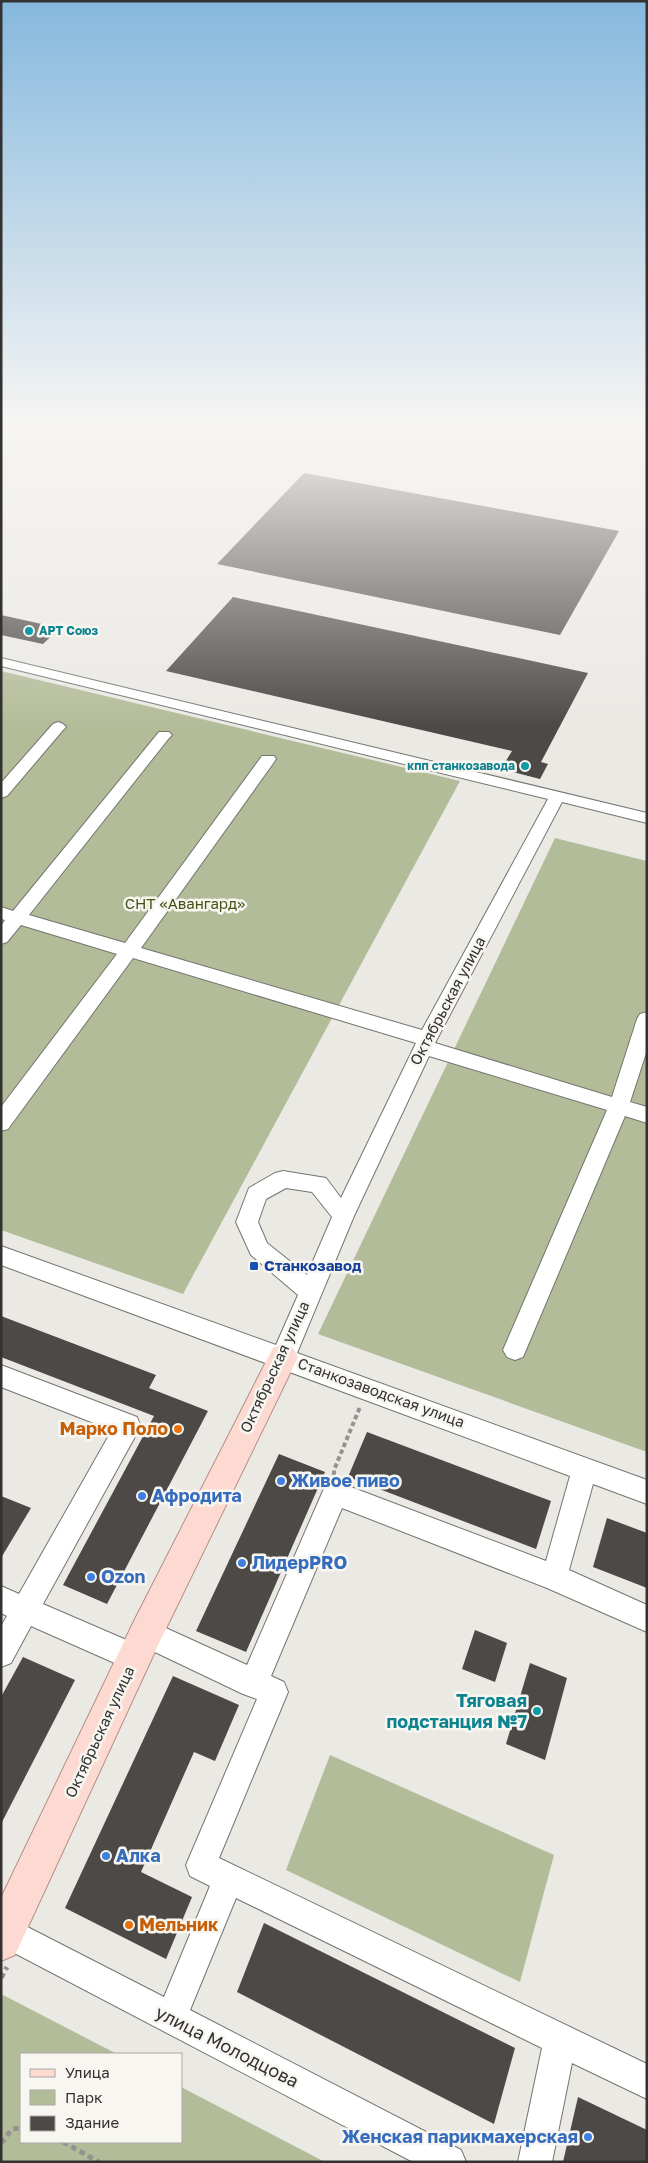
<svg xmlns="http://www.w3.org/2000/svg" width="648" height="2163" viewBox="0 0 648 2163" font-family="'Golos Text',sans-serif">
<style>
.green{fill:#b3bc99}
.building{fill:#4c4946}
.lines{fill:none;stroke-linecap:round;stroke-linejoin:round}
.minor-casing{stroke:#75746f;stroke-width:2}
.major-casing{stroke:#b68f85;stroke-width:2}
.path-far1{stroke:#949390;stroke-width:4;stroke-dasharray:4.5 3;stroke-linecap:butt}
.path{stroke:#949390;stroke-width:5;stroke-dasharray:5.5 4;stroke-linecap:butt}
.minor{fill:#fff;fill-rule:evenodd}
.major{fill:#fddad1;fill-rule:evenodd}
.culture-dot{fill:#0f9aa8;stroke:#f8f6f1;stroke-width:2}
.transit-dot{fill:#1a4fb4;stroke:#f8f6f1;stroke-width:2}
.food-dot{fill:#e8710a;stroke:#f8f6f1;stroke-width:2}
.shop-dot{fill:#3f7fe0;stroke:#f8f6f1;stroke-width:2}
.labels{text-anchor:middle;stroke-width:5;stroke-linejoin:round;paint-order:stroke}
.far-culture-label{font-size:12px;font-weight:bold;fill:#0d838f;stroke:#f8f6f1;text-anchor:start}
.park-label{font-size:15px;fill:#485217;stroke:#f8f6f1}
.street-label{font-size:15px;fill:#333231;stroke:#f8f6f1}
.transit-label{font-size:15px;font-weight:bold;fill:#164399;stroke:#f8f6f1;text-anchor:start}
.near-food-label{font-size:18px;font-weight:bold;fill:#c56008;stroke:#f8f6f1;text-anchor:end}
.near-shop-label{font-size:18px;font-weight:bold;fill:#366cbe;stroke:#f8f6f1;text-anchor:start}
.near-culture-label{font-size:18px;font-weight:bold;fill:#0d838f;stroke:#f8f6f1;text-anchor:end}
.near-street-label{font-size:18px;fill:#333231;stroke:#f8f6f1}
</style>
<rect width="100%" height="100%" fill="#eae9e4"/>
<g class="green">
<polygon points="1,671 460,781 183,1294 1,1230"/>
<polygon points="555,838 647,861 647,1452 318,1334"/>
<polygon points="330,1755 554,1855 520,1982 286,1870"/>
<polygon points="3,1995 117,2054 21,2054 21,2142 181,2142 181,2087 325,2162 1,2162 1,1999"/>
</g>
<g class="building">
<polygon points="304,473 619,531 560,635 217,564"/>
<polygon points="233,597 588,673 541,762 548,764 540,779 501,769 512,751 166,671"/>
<polygon points="1,615 60,628 43,644 1,635"/>
<polygon points="1,1316 156,1375 149,1388 208,1411 107,1604 63,1585 154,1416 1,1357"/>
<polygon points="367,1432 551,1501 536,1549 348,1477"/>
<polygon points="279,1454 325,1472 246,1652 196,1631"/>
<polygon points="1,1496 31,1508 1,1558"/>
<polygon points="607,1518 647,1533 647,1588 593,1567"/>
<polygon points="475,1630 507,1643 495,1682 462,1669"/>
<polygon points="23,1657 75,1680 1,1824 1,1697"/>
<polygon points="530,1663 567,1678 545,1760 506,1744"/>
<polygon points="173,1676 239,1705 215,1761 194,1752 141,1872 192,1897 166,1959 65,1908"/>
<polygon points="264,1923 515,2048 494,2124 237,1992"/>
<polygon points="578,2097 647,2130 647,2162 563,2162"/>
</g>
<g class="lines">
<defs>
<g id="minor">
<path d="M 1,658 L 647,813 L 647,823 L 562,802 L 435,1043 L 612,1097 L 637,1019 L 640,1014 L 647,1012 L 647,1050 L 630,1102 L 647,1107 L 647,1123 L 625,1116 L 523,1357 L 515,1360 L 507,1357 L 503,1350 L 607,1110 L 429,1056 L 354,1216 L 297,1353 L 647,1480 L 647,1504 L 593,1484 L 569,1570 L 647,1605 L 647,1632 L 547,1588 L 342,1508 L 271,1676 L 284,1682 L 288,1692 L 219,1858 L 647,2064 L 647,2099 L 572,2063 L 552,2162 L 518,2162 L 542,2048 L 236,1898 L 190,2010 L 461,2150 L 466,2162 L 413,2162 L 1,1946 L 1,1918 L 6,1916 L 164,1997 L 210,1886 L 190,1876 L 186,1865 L 257,1699 L 243,1694 L 136,1643 L 132,1633 L 136,1623 L 146,1619 L 247,1665 L 326,1484 L 335,1481 L 546,1561 L 570,1476 L 1,1265 L 1,1246 L 276,1345 L 298,1295 L 251,1255 L 236,1222 L 249,1188 L 275,1173 L 283,1171 L 326,1178 L 341,1198 L 416,1043 L 133,958 L 8,1129 L 1,1131 L 1,1107 L 117,954 L 21,925 L 7,942 L 1,944 L 1,926 L 5,920 L 1,919 L 1,907 L 13,911 L 159,732 L 169,732 L 172,735 L 169,738 L 29,915 L 125,943 L 262,756 L 274,756 L 276,759 L 274,762 L 141,948 L 422,1030 L 548,799 L 1,666 ZM 286,1188 L 312,1192 L 332,1217 L 307,1275 L 267,1243 L 258,1222 L 266,1199 Z"/>
<polygon points="58,722 63,724 66,727 63,730 7,796 1,798 1,783 53,724"/>
<polygon points="1,1365 137,1417 140,1425 137,1433 43,1604 145,1648 149,1658 145,1668 135,1672 31,1626 11,1663 1,1667 1,1626 7,1616 1,1613 1,1586 19,1594 112,1430 1,1387"/>
</g>
<polygon id="major" points="283,1344 293,1348 298,1357 158,1645 15,1955 1,1961 1,1898 134,1621 273,1348"/>
</defs>
<use href="#minor" class="minor-casing"/>
<use href="#major" class="major-casing"/>
<polyline class="path-far1" points="334,1475 334,1470 360,1407"/>
<g class="path">
<polyline points="1,1978 7,1967"/>
<polyline points="63,2142 99,2162"/>
<polyline points="1,2143 12,2129 21,2128"/>
</g>
<use href="#minor" class="minor"/>
<use href="#major" class="major"/>
</g>
<linearGradient id="sky" x2="0" y2="1"><stop stop-color="#85b8de"/><stop offset="0.58" stop-color="#f6f5f3"/><stop offset="1" stop-color="#f6f5f3" stop-opacity="0"/></linearGradient>
<rect width="648" height="727" fill="url(#sky)"/>
<g class="culture-dot">
<circle cx="29" cy="631" r="5"/>
<circle cx="525" cy="766" r="5"/>
<circle cx="537" cy="1711" r="5"/>
</g>
<rect class="transit-dot" x="249" y="1261" width="10" height="10" rx="2.5"/>
<g class="food-dot">
<circle cx="178" cy="1429" r="5"/>
<circle cx="129" cy="1925" r="5"/>
</g>
<g class="shop-dot">
<circle cx="281" cy="1481" r="5"/>
<circle cx="142" cy="1496" r="5"/>
<circle cx="242" cy="1563" r="5"/>
<circle cx="91" cy="1577" r="5"/>
<circle cx="106" cy="1856" r="5"/>
<circle cx="588" cy="2137" r="5"/>
</g>
<g class="labels">
<g class="far-culture-label">
<text x="39" y="635">АРТ Союз</text>
<text x="515" y="770" text-anchor="end">кпп станкозавода</text>
</g>
<g class="park-label">
<text x="185" y="909">СНТ «Авангард»</text>
</g>
<g class="street-label">
<text transform="translate(448 1001) rotate(-62)" y="5">Октябрьская улица</text>
<text transform="translate(275 1367) rotate(-65)" y="5">Октябрьская улица</text>
<text transform="translate(381 1393) rotate(20)" y="5">Станкозаводская улица</text>
<text transform="translate(100 1732) rotate(-65)" y="5">Октябрьская улица</text>
</g>
<g class="transit-label">
<text x="264" y="1271">Станкозавод</text>
</g>
<g class="near-food-label">
<text x="168" y="1435">Марко Поло</text>
<text x="139" y="1931" text-anchor="start">Мельник</text>
</g>
<g class="near-shop-label">
<text x="291" y="1487">Живое пиво</text>
<text x="152" y="1502">Афродита</text>
<text x="252" y="1569">ЛидерPRO</text>
<text x="101" y="1583">Ozon</text>
<text x="116" y="1862">Алка</text>
<text x="578" y="2143" text-anchor="end">Женская парикмахерская</text>
</g>
<g class="near-culture-label">
<text x="527" y="1707">Тяговая<tspan x="527" dy="21">подстанция №7</tspan></text>
</g>
<g class="near-street-label">
<text transform="translate(227 2047) rotate(27)" y="6">улица Молодцова</text>
</g>
</g>
<rect width="648" height="2163" fill="none" stroke="#333231" stroke-width="5"/>
<rect x="20" y="2053" width="162" height="90" fill="#f8f6f1" stroke="#a9a8a4"/>
<rect x="30" y="2069" width="25" height="8" fill="#fddad1" stroke="#a9a8a4"/>
<text x="65" y="2078" font-size="15" fill="#333231">Улица</text>
<rect x="30" y="2090" width="25" height="15" fill="#b3bc99" stroke="#a9a8a4"/>
<text x="65" y="2103" font-size="15" fill="#333231">Парк</text>
<rect x="30" y="2116" width="25" height="15" fill="#4c4946" stroke="#a9a8a4"/>
<text x="65" y="2128" font-size="15" fill="#333231">Здание</text>
</svg>
